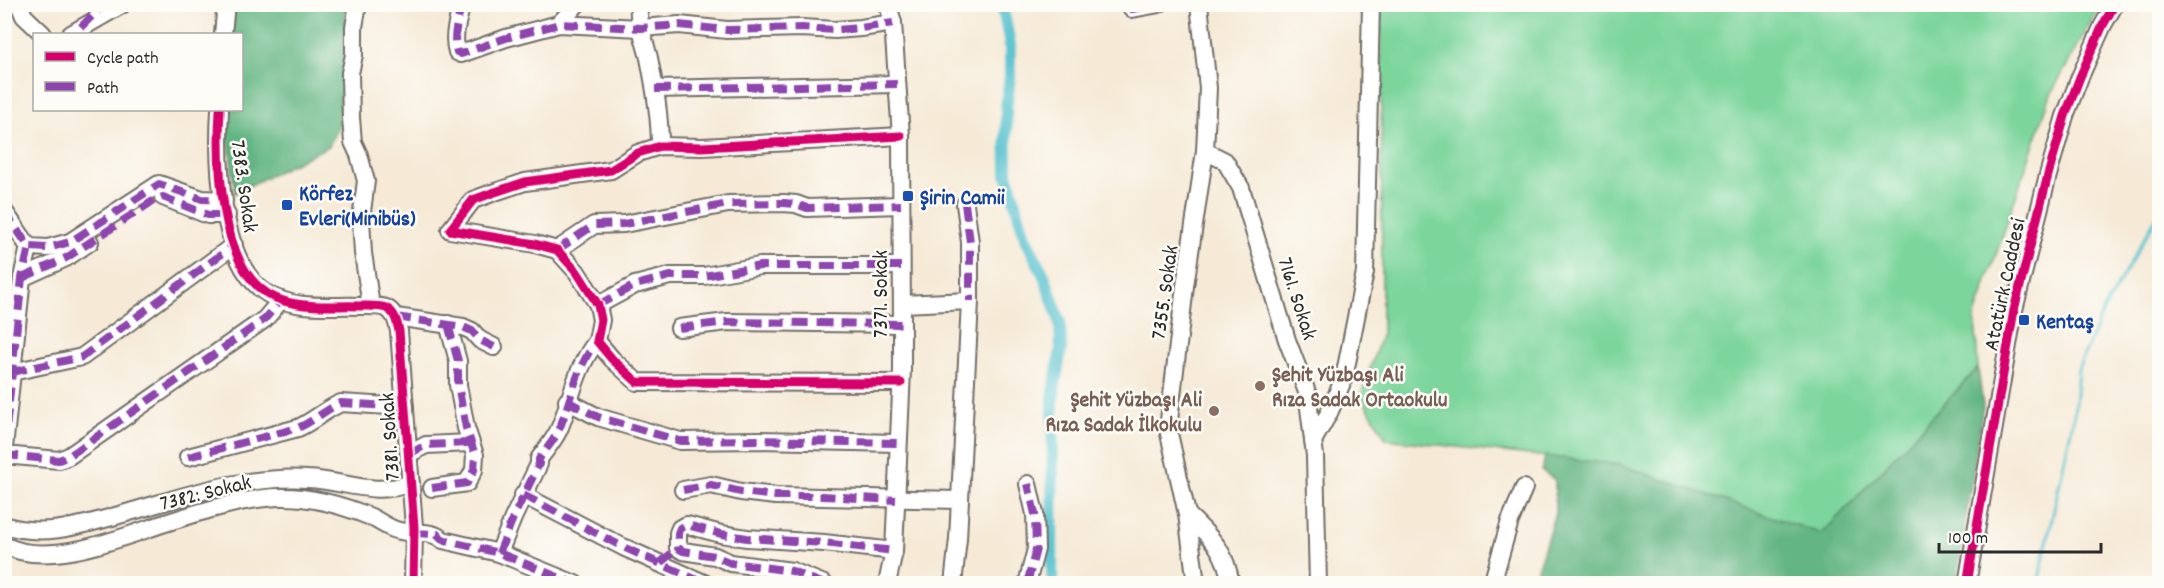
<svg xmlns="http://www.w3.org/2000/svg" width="2164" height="588" viewBox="0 0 2164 588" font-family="Dekko,sans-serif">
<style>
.green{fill:#7bd59b;stroke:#538063;stroke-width:1.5}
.forest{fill:#64b683;stroke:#487057;stroke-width:1.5}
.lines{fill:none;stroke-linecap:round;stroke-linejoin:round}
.stream{stroke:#55c1cf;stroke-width:3}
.canal{stroke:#55c1cf;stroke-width:12}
.minor-casing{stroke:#726e67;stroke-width:20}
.minor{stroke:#fff;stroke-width:16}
.quiet{stroke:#8e44ad;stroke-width:8;stroke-dasharray:15 8;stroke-linecap:butt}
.cycleway-casing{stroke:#fdfcf7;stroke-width:13}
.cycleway{stroke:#d6006c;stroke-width:9}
.transit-dot{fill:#1a4fb4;stroke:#fdfcf7;stroke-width:2}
.education-dot{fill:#8d6e63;stroke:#fdfcf7;stroke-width:2}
.labels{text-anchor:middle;stroke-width:5;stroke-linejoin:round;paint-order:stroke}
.street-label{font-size:22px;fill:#2b2b2b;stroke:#fdfcf7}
.transit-label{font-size:22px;font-weight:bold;fill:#164399;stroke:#fdfcf7;text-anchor:start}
.education-label{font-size:22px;font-weight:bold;fill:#785e54;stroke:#fdfcf7;text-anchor:start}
</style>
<rect width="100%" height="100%" fill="#fdfcf7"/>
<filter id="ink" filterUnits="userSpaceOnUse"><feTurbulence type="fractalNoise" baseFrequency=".0167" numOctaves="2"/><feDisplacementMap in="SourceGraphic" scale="12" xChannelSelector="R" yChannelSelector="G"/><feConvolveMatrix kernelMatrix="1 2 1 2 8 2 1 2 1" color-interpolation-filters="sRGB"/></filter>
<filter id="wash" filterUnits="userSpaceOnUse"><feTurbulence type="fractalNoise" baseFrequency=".008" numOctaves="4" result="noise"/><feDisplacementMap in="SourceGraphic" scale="24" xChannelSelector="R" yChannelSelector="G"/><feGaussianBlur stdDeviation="1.35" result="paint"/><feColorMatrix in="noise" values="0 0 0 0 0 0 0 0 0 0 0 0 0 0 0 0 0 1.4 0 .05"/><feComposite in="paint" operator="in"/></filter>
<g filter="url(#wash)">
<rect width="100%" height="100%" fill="#f6ead7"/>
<polygon class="green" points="1381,5 2100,5 2051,94 1975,316 1978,368 1822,534 1620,465 1386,439 1361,396 1382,333"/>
<g class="forest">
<polygon points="236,5 346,5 339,127 329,146 235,193 225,110 242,110 242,34 229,34"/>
<polygon points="1978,368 1983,406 1956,583 1533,583 1555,513 1555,480 1542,471 1545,456 1620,465 1822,534"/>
</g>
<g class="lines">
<polyline class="stream" points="2038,584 2074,416 2078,369 2102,313 2160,211"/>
<polyline class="canal" points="1002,4 1010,45 1010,77 1006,108 1007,174 1025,237 1045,278 1060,322 1061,349 1053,397 1052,584"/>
</g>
</g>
<g filter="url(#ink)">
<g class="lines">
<defs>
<g id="minor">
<polyline points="19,4 24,16 43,34"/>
<polyline points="358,4 354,27 354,55 350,73 351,118 353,142 359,155 366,181 361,219 363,253 371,306"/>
<path d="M 462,4 C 458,20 452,36 457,52 L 461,54 L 506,38 L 559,24 L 641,28 L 679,25 L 727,30 L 802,28 L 835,30 L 861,28 L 893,23"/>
<path d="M 639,4 C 637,21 645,42 649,58 C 655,88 660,116 660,146"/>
<polyline points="1131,4 1132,9 1159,4"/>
<polyline points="559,24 577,4"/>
<polyline points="71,34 123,4"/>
<polyline points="223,34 226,4"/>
<polyline points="655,89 897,84"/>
<path d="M 220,110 C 217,160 219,265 268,294 C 294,310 329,305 359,306 C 367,306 378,305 386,308 C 395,312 397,322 399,331 L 414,527 L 413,584"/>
<polyline points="901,136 702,147 660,146 638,153 611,170 525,182 492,193 473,200 450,230 535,244 557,250 577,272 598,305 601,320 597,341 612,359 637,382 901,383"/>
<polyline points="1205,151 1225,161 1241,188 1287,340 1307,392 1315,456 1318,584"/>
<polyline points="163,197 208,215 227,215"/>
<polyline points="965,204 970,242 970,301"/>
<polyline points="4,211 29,247 48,248 70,242 159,184 202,199 224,200"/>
<polyline points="557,250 594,225 624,224 728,204 784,203 796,204 807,208 901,205"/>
<polyline points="22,278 66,258 90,242"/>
<polyline points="902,304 970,301 958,539 953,584"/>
<polyline points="598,305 635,285 670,276 704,276 760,266 901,266"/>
<polyline points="396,317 463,327 472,331 480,340 494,347"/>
<polyline points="679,328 727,322 902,324"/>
<polyline points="12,372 82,357 234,245"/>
<polyline points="567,401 598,417 680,441 760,440 898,443"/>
<polyline points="1313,441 1329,413 1344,378 1365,272 1371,4"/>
<polyline points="4,448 22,278 29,247"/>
<polyline points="409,454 426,445 470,443"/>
<polyline points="4,455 59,460 69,456 265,319 281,300"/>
<path d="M 188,457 L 298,428 C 314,421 326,409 341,403 L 405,407"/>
<polyline points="432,488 467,483 474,470 475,455 466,428 458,385 458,361 448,324"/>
<polyline points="683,490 711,485 741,492 776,496 960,500"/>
<polyline points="523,495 623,547 706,584"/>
<path d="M 1187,514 C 1211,538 1225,548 1231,584"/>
<path d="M 4,525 C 41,537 76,527 112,517 C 153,506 194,491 235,484 C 259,480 284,477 308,479 C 346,481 374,497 411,483"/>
<path d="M 4,545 C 46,568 118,539 159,525 C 193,514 243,498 279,497 C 311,496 342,505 371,517 C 379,521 387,527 396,530 C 411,535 431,529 443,540 L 499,553 L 575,584"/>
<path d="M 499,553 L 513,518 L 539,464 L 539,459 C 546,449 556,438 560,427 C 572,397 576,367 597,341"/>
<polyline points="824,584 792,571 731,563 715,556 683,551 678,548 678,533 680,528 687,525 721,534 747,538 824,543 894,551"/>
<polyline points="887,584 894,551 902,370 902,324 901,136 893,23 888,4"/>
<polyline points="1027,584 1036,549 1035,514 1028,484"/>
<polyline points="1196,584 1187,514 1168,429 1185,286 1205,151 1208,88 1199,4"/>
<polyline points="1492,584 1510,521 1524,488"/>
<polyline points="1967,584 2014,310 2048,175 2065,116 2080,77 2103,25 2115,4"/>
</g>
</defs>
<use href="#minor" class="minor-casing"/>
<use href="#minor" class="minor"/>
<g class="quiet">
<path d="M 462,4 C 458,20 452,36 457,52 L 461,54 L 506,38 L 559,24 L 641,28 L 679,25 L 727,30 L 802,28 L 835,30 L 861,28 L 893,23"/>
<polyline points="1131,4 1132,9 1159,4"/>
<polyline points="81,27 104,4"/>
<polyline points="655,89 897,84"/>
<polyline points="965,204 970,242 970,301"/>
<polyline points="4,211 29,247 48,248 70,242 159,184 202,199 224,200"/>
<polyline points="557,250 594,225 624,224 728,204 784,203 796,204 807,208 901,205"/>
<polyline points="22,278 66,258 156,199 163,197 208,215 227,215"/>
<polyline points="598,305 635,285 670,276 704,276 760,266 901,266"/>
<polyline points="396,317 463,327 472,331 480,340 494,347"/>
<polyline points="679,328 727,322 902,324"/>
<polyline points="12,372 82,357 234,245"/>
<polyline points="567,401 598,417 680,441 760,440 898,443"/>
<polyline points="4,448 22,278 29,247"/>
<polyline points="409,454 426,445 470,443"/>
<polyline points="4,455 59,460 69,456 265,319 281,300"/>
<path d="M 188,457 L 298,428 C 314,421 326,409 341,403 L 405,407"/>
<polyline points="432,488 467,483 474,470 475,455 466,428 458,385 458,361 448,324"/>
<polyline points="683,490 711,485 741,492 776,496 823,496 896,500"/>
<polyline points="523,495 623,547 706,584"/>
<polyline points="414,533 437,534 443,540 499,553 575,584"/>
<path d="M 499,553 L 513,518 L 539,464 L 539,459 C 546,449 556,438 560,427 C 572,397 576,367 597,341"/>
<polyline points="660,563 678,548"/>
<polyline points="824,584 792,571 731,563 715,556 683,551 678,548 678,533 680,528 687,525 721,534 747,538 824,543 894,551"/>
<polyline points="1027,584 1036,549 1035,514 1028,484"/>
</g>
<defs>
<g id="cycleway">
<path d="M 220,110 C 217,160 219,265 268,294 C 294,310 329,305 359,306 C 367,306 378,305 386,308 C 395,312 397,322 399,331 L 414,527 L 413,584"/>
<polyline points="901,136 702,147 660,146 638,153 611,170 525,182 492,193 473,200 450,230 535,244 557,250 577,272 598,305 601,320 597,341 612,359 637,382 901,383"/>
<polyline points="1967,584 2014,310 2048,175 2065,116 2080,77 2103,25 2115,4"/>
</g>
</defs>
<use href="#cycleway" class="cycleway-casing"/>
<use href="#cycleway" class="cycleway"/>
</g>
</g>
<g class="transit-dot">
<rect x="902" y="190" width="12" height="12" rx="3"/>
<rect x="281" y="199" width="12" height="12" rx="3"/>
<rect x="2018" y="314" width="12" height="12" rx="3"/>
</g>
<g class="education-dot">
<circle cx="1260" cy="386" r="6"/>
<circle cx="1214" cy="411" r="6"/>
</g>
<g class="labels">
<g class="street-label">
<text transform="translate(246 186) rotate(82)" y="8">7383. Sokak</text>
<text transform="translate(2003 284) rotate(-78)" y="8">Atatürk Caddesi</text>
<text transform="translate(1163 292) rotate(-82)" y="8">7355. Sokak</text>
<text transform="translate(879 294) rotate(-90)" y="8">7371. Sokak</text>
<text transform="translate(1299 298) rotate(72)" y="8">7161. Sokak</text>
<text transform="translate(388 437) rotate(-94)" y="8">7381. Sokak</text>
<text transform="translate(205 491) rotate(-14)" y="8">7382: Sokak</text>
</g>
<g class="transit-label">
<text x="299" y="200">Körfez<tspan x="299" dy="25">Evleri(Minibüs)</tspan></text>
<text x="920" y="204">Şirin Camii</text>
<text x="2036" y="328">Kentaş</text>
</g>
<g class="education-label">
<text x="1272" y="381">Şehit Yüzbaşı Ali<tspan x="1272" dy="25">Rıza Sadak Ortaokulu</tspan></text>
<text x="1202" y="406" text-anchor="end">Şehit Yüzbaşı Ali<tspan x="1202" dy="25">Rıza Sadak İlkokulu</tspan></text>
</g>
</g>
<rect width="2164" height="588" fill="none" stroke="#fdfcf7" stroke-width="24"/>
<rect x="33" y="33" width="210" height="78" fill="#fdfcf7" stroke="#a9a8a5" stroke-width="1.5"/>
<rect x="45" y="52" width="30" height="9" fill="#d6006c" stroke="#a9a8a5" stroke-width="1.5"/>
<text x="87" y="63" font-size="18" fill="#2b2b2b">Cycle path</text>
<rect x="45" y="82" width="30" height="9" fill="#8e44ad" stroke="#a9a8a5" stroke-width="1.5"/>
<text x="87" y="93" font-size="18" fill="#2b2b2b">Path</text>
<path d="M1939 543v9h162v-9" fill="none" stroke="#2b2b2b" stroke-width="3"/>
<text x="1948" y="543" font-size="18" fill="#2b2b2b" stroke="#fdfcf7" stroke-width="4.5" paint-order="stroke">100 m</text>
</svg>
